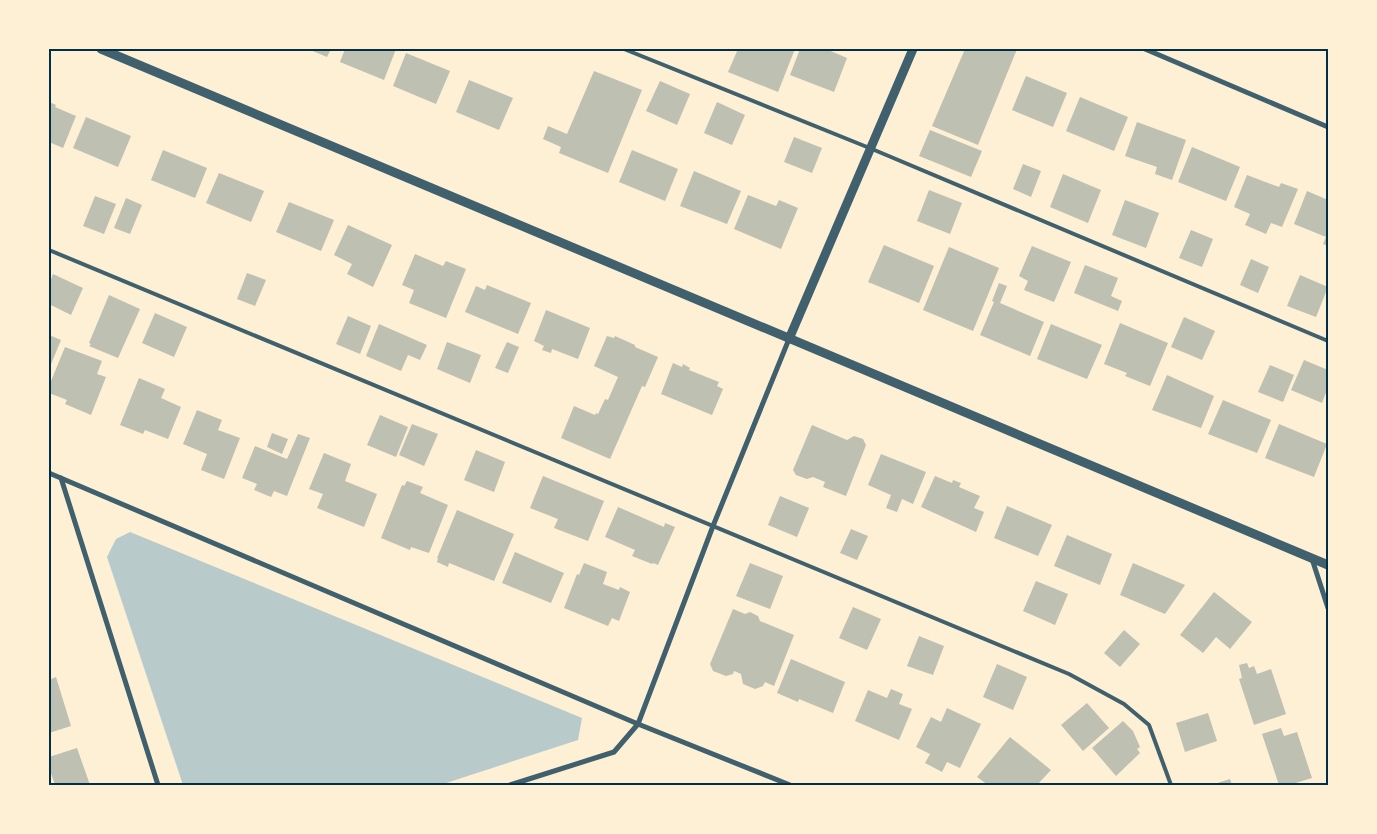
<svg xmlns="http://www.w3.org/2000/svg" width="1377" height="834" viewBox="0 0 1377 834" font-family="'Noto Sans',sans-serif">
<style>
.green{fill:#b9caca}
.building{fill:#bec0b2}
.lines{fill:none;stroke-linecap:round;stroke-linejoin:round}
.service{stroke:#3f606c;stroke-width:4}
.minor{stroke:#3f606c;stroke-width:5}
.tertiary{stroke:#3f606c;stroke-width:9}
.neatline{fill:none;stroke:#003049;stroke-width:2}
</style>
<rect width="100%" height="100%" fill="#fdf0d5"/>
<polygon class="green" points="130,532 582,718 578,740 440,785 183,785 107,557 116,539"/>
<g class="building">
<polygon points="308,49 331,49 327,57"/>
<polygon points="345,49 396,49 384,80 340,62"/>
<polygon points="738,49 795,49 778,92 728,72"/>
<polygon points="800,49 826,49 847,58 834,92 790,75"/>
<polygon points="965,49 1017,49 978,145 932,126"/>
<polygon points="406,53 450,71 436,104 393,86"/>
<polygon points="594,71 642,90 608,173 559,153 561,147 543,139 548,126 567,134"/>
<polygon points="1026,76 1067,93 1053,127 1012,110"/>
<polygon points="469,80 513,98 499,130 456,112"/>
<polygon points="660,81 690,94 677,125 646,111"/>
<polygon points="1080,97 1128,117 1114,151 1066,131"/>
<polygon points="49,102 56,105 55,107 76,116 63,148 49,142"/>
<polygon points="717,102 745,115 732,145 704,133"/>
<polygon points="86,117 131,136 118,167 73,148"/>
<polygon points="1137,122 1186,140 1172,180 1155,174 1157,167 1125,156"/>
<polygon points="930,130 982,151 971,177 919,156"/>
<polygon points="794,137 822,148 812,173 784,162"/>
<polygon points="1192,147 1240,167 1226,201 1178,182"/>
<polygon points="163,150 207,168 195,198 151,180"/>
<polygon points="632,150 678,169 665,201 619,182"/>
<polygon points="1023,164 1041,171 1031,197 1013,189"/>
<polygon points="694,171 741,191 727,224 680,206"/>
<polygon points="219,173 264,191 251,222 206,203"/>
<polygon points="1063,174 1101,190 1088,223 1050,207"/>
<polygon points="1247,175 1279,187 1281,183 1298,189 1282,227 1271,223 1266,234 1245,225 1250,214 1234,207"/>
<polygon points="929,190 962,203 950,234 917,221"/>
<polygon points="1307,191 1328,200 1328,246 1323,244 1326,237 1294,224"/>
<polygon points="748,195 776,206 779,200 798,208 781,249 734,229"/>
<polygon points="95,196 116,204 104,234 83,226"/>
<polygon points="126,198 142,205 130,234 114,228"/>
<polygon points="1125,200 1159,213 1146,248 1112,235"/>
<polygon points="289,202 334,220 321,251 276,232"/>
<polygon points="348,225 392,245 373,287 347,274 352,264 334,255"/>
<polygon points="1191,230 1213,239 1202,267 1179,258"/>
<polygon points="884,245 934,266 919,303 868,282"/>
<polygon points="1032,246 1071,262 1054,302 1024,290 1028,281 1019,276"/>
<polygon points="949,247 999,268 973,331 923,310"/>
<polygon points="415,254 443,266 446,261 466,269 446,318 409,303 414,290 402,285"/>
<polygon points="1251,259 1269,267 1258,293 1240,285"/>
<polygon points="1085,265 1118,278 1111,296 1122,301 1118,311 1074,293"/>
<polygon points="247,273 266,280 255,306 237,299"/>
<polygon points="53,274 83,288 71,315 49,304 49,284"/>
<polygon points="1300,275 1328,287 1316,317 1287,306"/>
<polygon points="999,283 1007,286 1000,303 1044,322 1030,356 980,335 994,302 992,301"/>
<polygon points="487,285 531,303 518,334 465,312 476,286 485,290"/>
<polygon points="109,295 140,309 118,358 89,346 91,344 89,343"/>
<polygon points="546,310 590,328 578,359 552,349 551,353 542,350 544,346 534,341"/>
<polygon points="155,313 187,327 174,357 142,343"/>
<polygon points="348,316 371,326 360,354 336,344"/>
<polygon points="1184,317 1215,331 1202,360 1171,347"/>
<polygon points="1120,323 1168,343 1150,386 1125,376 1127,373 1104,364"/>
<polygon points="379,324 427,345 420,360 408,355 401,371 366,356"/>
<polygon points="1051,324 1102,345 1087,379 1037,359"/>
<polygon points="49,335 61,340 49,369"/>
<polygon points="607,336 614,338 615,336 635,345 635,347 658,357 645,387 642,386 610,459 561,438 574,406 595,415 596,413 598,414 605,399 608,400 618,377 594,366"/>
<polygon points="447,342 481,355 470,383 437,369"/>
<polygon points="507,342 519,347 508,373 495,368"/>
<polygon points="65,347 102,361 97,374 106,377 91,415 65,404 67,400 49,393 49,386"/>
<polygon points="1304,360 1328,370 1328,387 1322,403 1291,390"/>
<polygon points="673,363 682,367 683,364 690,368 689,370 719,382 717,386 723,389 712,415 661,394"/>
<polygon points="1270,365 1294,375 1283,402 1258,392"/>
<polygon points="1167,375 1214,396 1201,428 1152,410"/>
<polygon points="139,378 165,389 161,398 181,407 168,439 145,430 143,434 120,425"/>
<polygon points="1223,400 1271,420 1257,453 1208,434"/>
<polygon points="197,410 222,420 218,430 240,438 224,479 201,470 207,454 183,444"/>
<polygon points="380,415 408,427 396,457 367,445"/>
<polygon points="412,424 438,434 424,466 399,455"/>
<polygon points="1279,424 1327,444 1314,477 1265,458"/>
<polygon points="812,425 847,440 854,436 863,439 866,445 846,496 823,487 825,482 813,477 807,479 796,475 793,470"/>
<polygon points="272,433 288,439 282,454 267,447"/>
<polygon points="298,434 310,438 287,496 274,491 271,497 254,490 257,484 242,478 255,446 287,459"/>
<polygon points="476,450 505,462 494,492 464,480"/>
<polygon points="324,453 351,464 345,481 377,494 364,527 317,508 323,494 309,489"/>
<polygon points="881,454 926,472 913,504 902,499 897,512 886,508 891,495 868,485"/>
<polygon points="543,476 604,501 588,541 554,528 558,519 530,508"/>
<polygon points="935,476 952,483 953,480 961,483 959,487 980,496 974,508 984,512 976,532 921,507"/>
<polygon points="407,481 423,487 420,493 448,505 429,553 411,547 410,550 381,538 402,485 404,486"/>
<polygon points="780,496 809,508 797,537 768,525"/>
<polygon points="1007,506 1052,525 1038,556 994,538"/>
<polygon points="618,507 664,527 665,523 675,527 658,565 653,563 652,564 632,556 635,550 605,537"/>
<polygon points="457,510 514,534 494,581 449,563 448,567 437,562 438,558 437,558"/>
<polygon points="851,529 868,536 857,560 840,553"/>
<polygon points="1067,535 1112,554 1100,585 1054,566"/>
<polygon points="515,552 564,573 551,603 502,583"/>
<polygon points="584,563 607,572 603,584 619,590 620,587 630,592 619,621 612,618 608,626 564,608 577,574 579,575"/>
<polygon points="750,563 783,576 770,609 736,596"/>
<polygon points="1133,563 1185,585 1165,614 1120,595"/>
<polygon points="1036,581 1068,594 1055,625 1023,611"/>
<polygon points="1214,592 1252,622 1230,649 1216,637 1203,653 1180,635"/>
<polygon points="853,607 881,619 867,650 839,638"/>
<polygon points="733,609 745,614 750,612 758,616 760,621 794,635 774,686 765,682 763,686 755,689 743,684 741,674 734,671 733,674 726,676 713,671 710,664"/>
<polygon points="1124,630 1140,644 1120,667 1104,653"/>
<polygon points="919,636 944,646 933,675 907,666"/>
<polygon points="791,659 845,682 833,713 799,699 798,702 777,693"/>
<polygon points="1247,663 1249,668 1254,666 1257,674 1271,669 1286,714 1254,725 1239,679 1242,678 1239,665"/>
<polygon points="997,664 1027,677 1013,710 983,697"/>
<polygon points="56,677 71,726 49,733 49,680"/>
<polygon points="891,689 903,694 899,704 912,709 899,740 855,721 868,690 887,698"/>
<polygon points="1087,703 1109,728 1083,751 1061,725"/>
<polygon points="947,708 981,724 960,768 947,762 942,772 925,763 930,754 916,747 931,717 941,722"/>
<polygon points="1208,713 1217,741 1185,752 1176,723"/>
<polygon points="1123,721 1133,731 1140,747 1137,749 1140,753 1116,776 1092,748"/>
<polygon points="1281,728 1284,736 1297,732 1312,778 1289,785 1279,785 1262,734"/>
<polygon points="1010,737 1051,770 1037,785 988,785 977,777"/>
<polygon points="77,748 90,785 55,785 49,767 49,757"/>
<polygon points="1230,779 1232,785 1211,785"/>
</g>
<g class="lines">
<g class="service">
<polyline points="624,49 872,149 1328,341"/>
<polyline points="49,250 1069,674 1124,704 1149,725 1171,785"/>
</g>
<g class="minor">
<polyline points="1145,49 1328,127"/>
<polyline points="49,473 638,724 790,785"/>
<polyline points="61,478 158,785"/>
<polyline points="1312,559 1328,608"/>
<polyline points="510,785 614,752 638,724 713,526 789,339"/>
</g>
<g class="tertiary">
<polyline points="101,49 1328,565"/>
<polyline points="789,339 913,49"/>
</g>
</g>
<rect width="1377" height="834" fill="none" stroke="#fdf0d5" stroke-width="100"/>
<rect x="50" y="50" width="1277" height="734" class="neatline"/>
</svg>
